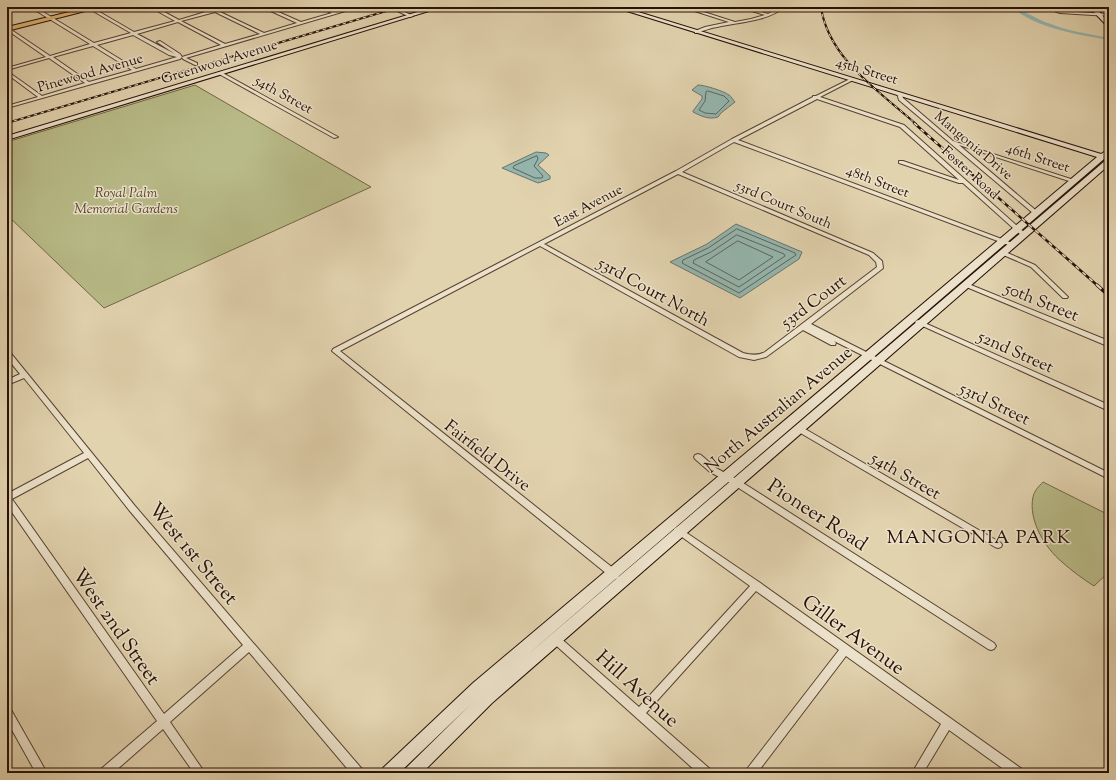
<svg xmlns="http://www.w3.org/2000/svg" width="1116" height="780" viewBox="0 0 1116 780" font-family="'Sorts Mill Goudy',serif">
<style>
.green{fill:#b8bb88;stroke:#706647}
.water{fill:#95b7b0;stroke:#69756c}
.lines{fill:none;stroke-linecap:round;stroke-linejoin:round}
.shore{stroke:#5e645b;stroke-width:1}
.canal{fill:#95b7b0;fill-rule:evenodd}
.minor-casing{stroke:#564230;stroke-width:2}
.secondary-casing{stroke:#271106;stroke-width:2}
.primary-casing{stroke:#271106;stroke-width:2}
.minor{fill:#ece2cb;fill-rule:evenodd}
.secondary{fill:#ece2cb;fill-rule:evenodd}
.primary{fill:#e1ba78;fill-rule:evenodd}
.rail-far2-casing{stroke:#271106;stroke-width:2}
.rail-far1-casing{stroke:#271106;stroke-width:2.5}
.rail-casing{stroke:#271106;stroke-width:3.5}
.rail-far2{stroke:#ece2cb;stroke-width:1;stroke-dasharray:3.5;stroke-linecap:butt}
.rail-far1{stroke:#ece2cb;stroke-width:1.5;stroke-dasharray:4.5;stroke-linecap:butt}
.rail{stroke:#ece2cb;stroke-width:2;stroke-dasharray:6;stroke-linecap:butt}
.labels{text-anchor:middle;stroke-width:3;stroke-linejoin:round;paint-order:stroke}
.far-street-label{font-size:14px;fill:#271106;stroke:#ece2cb}
.far-park-label{font-size:14px;font-style:italic;fill:#52442d;stroke:#ece2cb}
.street-label{font-size:17px;fill:#271106;stroke:#ece2cb}
.quarter-label{font-size:19px;letter-spacing:1px;fill:#271106;stroke:#ece2cb}
.near-street-label{font-size:20px;fill:#271106;stroke:#ece2cb}
</style>
<rect width="100%" height="100%" fill="#e2d3af"/>
<filter id="stains"><feTurbulence type="fractalNoise" baseFrequency=".005" numOctaves="4"/><feColorMatrix values="0 0 0 0 .2 0 0 0 0 .09 0 0 0 0 .02 0 0 0 .5 -.17"/></filter>
<radialGradient id="worn" r=".72"><stop offset=".6" stop-color="#630" stop-opacity="0"/><stop offset="1" stop-color="#630" stop-opacity=".3"/></radialGradient>
<g class="green">
<polygon points="195,85 371,187 104,308 7,215 7,142"/>
<path d="M 1043,482 L 1109,515 L 1109,572 L 1094,586 C 1083,579 1072,571 1062,562 C 1045,548 1028,520 1033,497 C 1034,491 1039,486 1043,482 Z"/>
</g>
<g class="water">
<path d="M 698,85 C 704,85 724,91 729,95 C 731,96 733,100 735,102 L 721,113 L 718,117 C 709,120 701,116 693,112 L 693,111 L 702,99 L 702,96 L 692,90 Z"/>
<polygon points="536,152 546,153 549,155 538,165 550,176 550,179 538,183 502,168"/>
<polygon points="736,224 802,252 799,259 740,298 670,262 707,244"/>
</g>
<g class="lines">
<g class="shore">
<polygon points="708,91 724,96 729,101 716,114 705,113 699,110 705,101 706,92"/>
<polygon points="537,156 538,159 534,166 543,176 542,178 535,178 513,168 514,166"/>
<polygon points="737,229 795,253 796,255 739,293 682,263 683,260 708,248"/>
<polygon points="737,235 784,254 785,256 739,287 693,263 694,260 711,252"/>
<polygon points="738,241 773,257 739,280 706,262"/>
</g>
<path class="canal" d="M 1011,7 C 1018,7 1039,20 1048,23 C 1068,31 1088,34 1109,38 L 1109,40 C 1076,34 1038,29 1011,7 Z"/>
<defs>
<g id="minor">
<path d="M 30,7 L 35,7 L 94,43 L 131,33 L 86,7 L 91,7 L 134,32 L 175,21 L 150,7 L 155,7 L 179,20 L 212,10 L 206,7 L 211,7 L 215,9 L 223,7 L 229,7 L 218,11 L 264,33 L 297,23 L 262,7 L 267,7 L 301,22 L 332,13 L 318,7 C 325,7 331,12 337,12 C 344,11 351,7 359,7 L 186,58 L 197,63 L 197,65 L 195,65 L 183,59 L 182,57 L 180,59 L 7,108 L 7,106 L 38,97 L 7,74 L 7,71 L 42,96 L 85,83 L 49,58 L 7,70 L 7,68 L 46,57 L 7,30 L 7,27 L 50,56 L 90,44 ZM 215,12 L 260,34 L 225,44 L 181,21 ZM 178,22 L 221,45 L 182,57 L 180,54 L 160,41 L 157,42 L 175,54 L 137,34 ZM 133,35 L 169,55 L 177,57 L 136,69 L 97,45 ZM 93,46 L 132,70 L 89,82 L 53,57 Z"/>
<polygon points="389,7 394,7 413,16 410,17"/>
<path d="M 682,7 L 688,7 L 735,22 L 751,19 L 765,15 L 739,7 L 745,7 L 768,14 L 780,7 L 785,7 C 765,22 740,22 717,27 C 710,28 703,31 696,33 L 695,33 L 695,31 L 705,27 L 729,22 Z"/>
<polygon points="1043,7 1049,7 1060,11 1109,14 1109,16 1060,13"/>
<polygon points="219,72 221,72 338,137 334,138 219,74"/>
<path d="M 852,78 L 853,78 L 853,80 L 820,97 L 904,125 L 1026,234 L 1026,236 L 1022,236 L 963,183 L 959,183 L 899,163 L 899,161 L 903,161 L 959,180 L 900,127 L 817,99 L 738,140 L 1015,244 L 1015,246 L 1011,246 L 734,142 L 682,172 L 873,253 L 882,261 L 883,268 L 882,269 L 811,324 L 880,359 L 1109,473 L 1109,479 L 834,341 L 836,343 L 835,345 L 831,345 L 803,330 L 766,357 L 754,360 L 739,357 L 540,246 L 340,351 L 618,572 L 619,575 L 618,578 L 615,579 L 612,578 L 332,351 L 333,349 L 676,171 L 732,139 L 813,97 L 813,96 L 816,96 ZM 678,174 L 869,255 L 876,262 L 877,267 L 765,352 C 758,356 751,355 743,353 L 544,244 Z"/>
<polygon points="897,93 901,93 903,98 953,141 1077,181 1072,182 959,145 1039,213 1038,214 1034,214 899,100"/>
<polygon points="1003,251 1035,265 1067,296 1068,297 1067,298 1063,298 1031,267 1001,254 1001,252"/>
<polygon points="966,283 1109,341 1109,345 1105,345 964,286 963,285 964,284"/>
<polygon points="918,320 1109,405 1109,411 916,323 915,322 916,321"/>
<path d="M 7,351 L 9,351 L 135,506 L 362,769 L 363,773 L 351,773 L 249,652 L 170,722 L 205,773 L 194,773 L 163,729 L 113,773 L 100,773 L 101,769 L 157,721 L 7,505 L 7,494 L 84,453 L 24,378 L 7,385 L 7,380 L 20,374 L 7,358 ZM 88,458 L 129,510 L 243,645 L 164,714 L 12,499 Z"/>
<polygon points="800,426 1001,543 1002,545 1001,547 998,548 995,547 797,431 796,429 797,427"/>
<polygon points="698,454 701,455 716,468 740,481 994,643 996,646 994,649 991,650 988,649 734,485 710,472 695,459 694,457 695,455"/>
<polygon points="678,527 759,582 1022,769 1023,773 1009,773 949,730 923,773 912,773 941,724 846,656 757,773 746,773 747,769 839,650 756,591 646,713 710,769 711,773 698,773 551,641 549,638 551,635 554,634 557,635 639,707 750,586 675,532 674,530 675,528"/>
<polygon points="7,706 10,708 47,773 36,773 7,721"/>
</g>
<g id="secondary">
<polygon points="434,7 442,7 7,140 7,136"/>
<path d="M 614,7 L 622,7 L 1101,154 L 1109,149 L 1109,155 L 1107,156 L 1109,156 L 1109,165 L 492,703 L 422,773 L 404,773 L 406,768 L 470,705 L 399,773 L 381,773 L 383,768 L 473,683 L 1097,157 ZM 1104,159 L 1106,160 L 519,662 Z"/>
<polygon points="1089,7 1095,7 1109,23 1109,28"/>
</g>
<polygon id="primary" points="90,7 101,7 7,31 7,27"/>
</defs>
<use href="#minor" class="minor-casing"/>
<use href="#secondary" class="secondary-casing"/>
<use href="#primary" class="primary-casing"/>
<use href="#minor" class="minor"/>
<use href="#secondary" class="secondary"/>
<use href="#primary" class="primary"/>
<defs>
<g id="rail-far2">
<path d="M 821,7 C 828,58 879,91 916,124"/>
<polyline points="7,123 400,7"/>
</g>
<polyline id="rail-far1" points="914,123 1098,286"/>
<polyline id="rail" points="1097,285 1109,296"/>
</defs>
<use href="#rail-far2" class="rail-far2-casing"/>
<use href="#rail-far1" class="rail-far1-casing"/>
<use href="#rail" class="rail-casing"/>
<use href="#rail-far2" class="rail-far2"/>
<use href="#rail-far1" class="rail-far1"/>
<use href="#rail" class="rail"/>
</g>
<g class="labels">
<g class="far-street-label">
<text transform="translate(219 61) rotate(-17)" y="5">Greenwood Avenue</text>
<text transform="translate(867 70) rotate(17)" y="5">45th Street</text>
<text transform="translate(90 72) rotate(-16)" y="5">Pinewood Avenue</text>
<text transform="translate(284 94) rotate(29)" y="5">54th Street</text>
<text transform="translate(974 145) rotate(40)" y="5">Mangonia Drive</text>
<text transform="translate(1038 157) rotate(18)" y="5">46th Street</text>
<text transform="translate(971 172) rotate(42)" y="5">Foster Road</text>
<text transform="translate(878 181) rotate(21)" y="5">48th Street</text>
<text transform="translate(784 204) rotate(23)" y="5">53rd Court South</text>
<text transform="translate(588 205) rotate(-28)" y="5">East Avenue</text>
</g>
<g class="far-park-label">
<text x="126" y="197">Royal Palm<tspan x="126" dy="16">Memorial Gardens</tspan></text>
</g>
<g class="street-label">
<text transform="translate(654 291) rotate(29)" y="6">53rd Court North</text>
<text transform="translate(813 301) rotate(-37)" y="6">53rd Court</text>
<text transform="translate(1042 301) rotate(22)" y="6">50th Street</text>
<text transform="translate(1016 351) rotate(24)" y="6">52nd Street</text>
<text transform="translate(995 403) rotate(26)" y="6">53rd Street</text>
<text transform="translate(778 409) rotate(-40)" y="6">North Australian Avenue</text>
<text transform="translate(488 455) rotate(38)" y="6">Fairfield Drive</text>
<text transform="translate(906 475) rotate(30)" y="6">54th Street</text>
</g>
<g class="quarter-label">
<text x="979" y="543">MANGONIA PARK</text>
</g>
<g class="near-street-label">
<text transform="translate(818 514) rotate(33)" y="7">Pioneer Road</text>
<text transform="translate(194 553) rotate(50)" y="7">West 1st Street</text>
<text transform="translate(117 626) rotate(55)" y="7">West 2nd Street</text>
<text transform="translate(854 634) rotate(36)" y="7">Giller Avenue</text>
<text transform="translate(638 688) rotate(42)" y="7">Hill Avenue</text>
</g>
</g>
<rect width="1116" height="780" fill="none" stroke="#e2d3af" stroke-width="24"/>
<rect x="8" y="8" width="1100" height="764" fill="none" stroke="#271106" stroke-width="2"/>
<rect x="12" y="12" width="1092" height="756" fill="none" stroke="#271106"/>
<rect width="100%" height="100%" filter="url(#stains)"/>
<rect width="100%" height="100%" fill="url(#worn)"/>
</svg>
